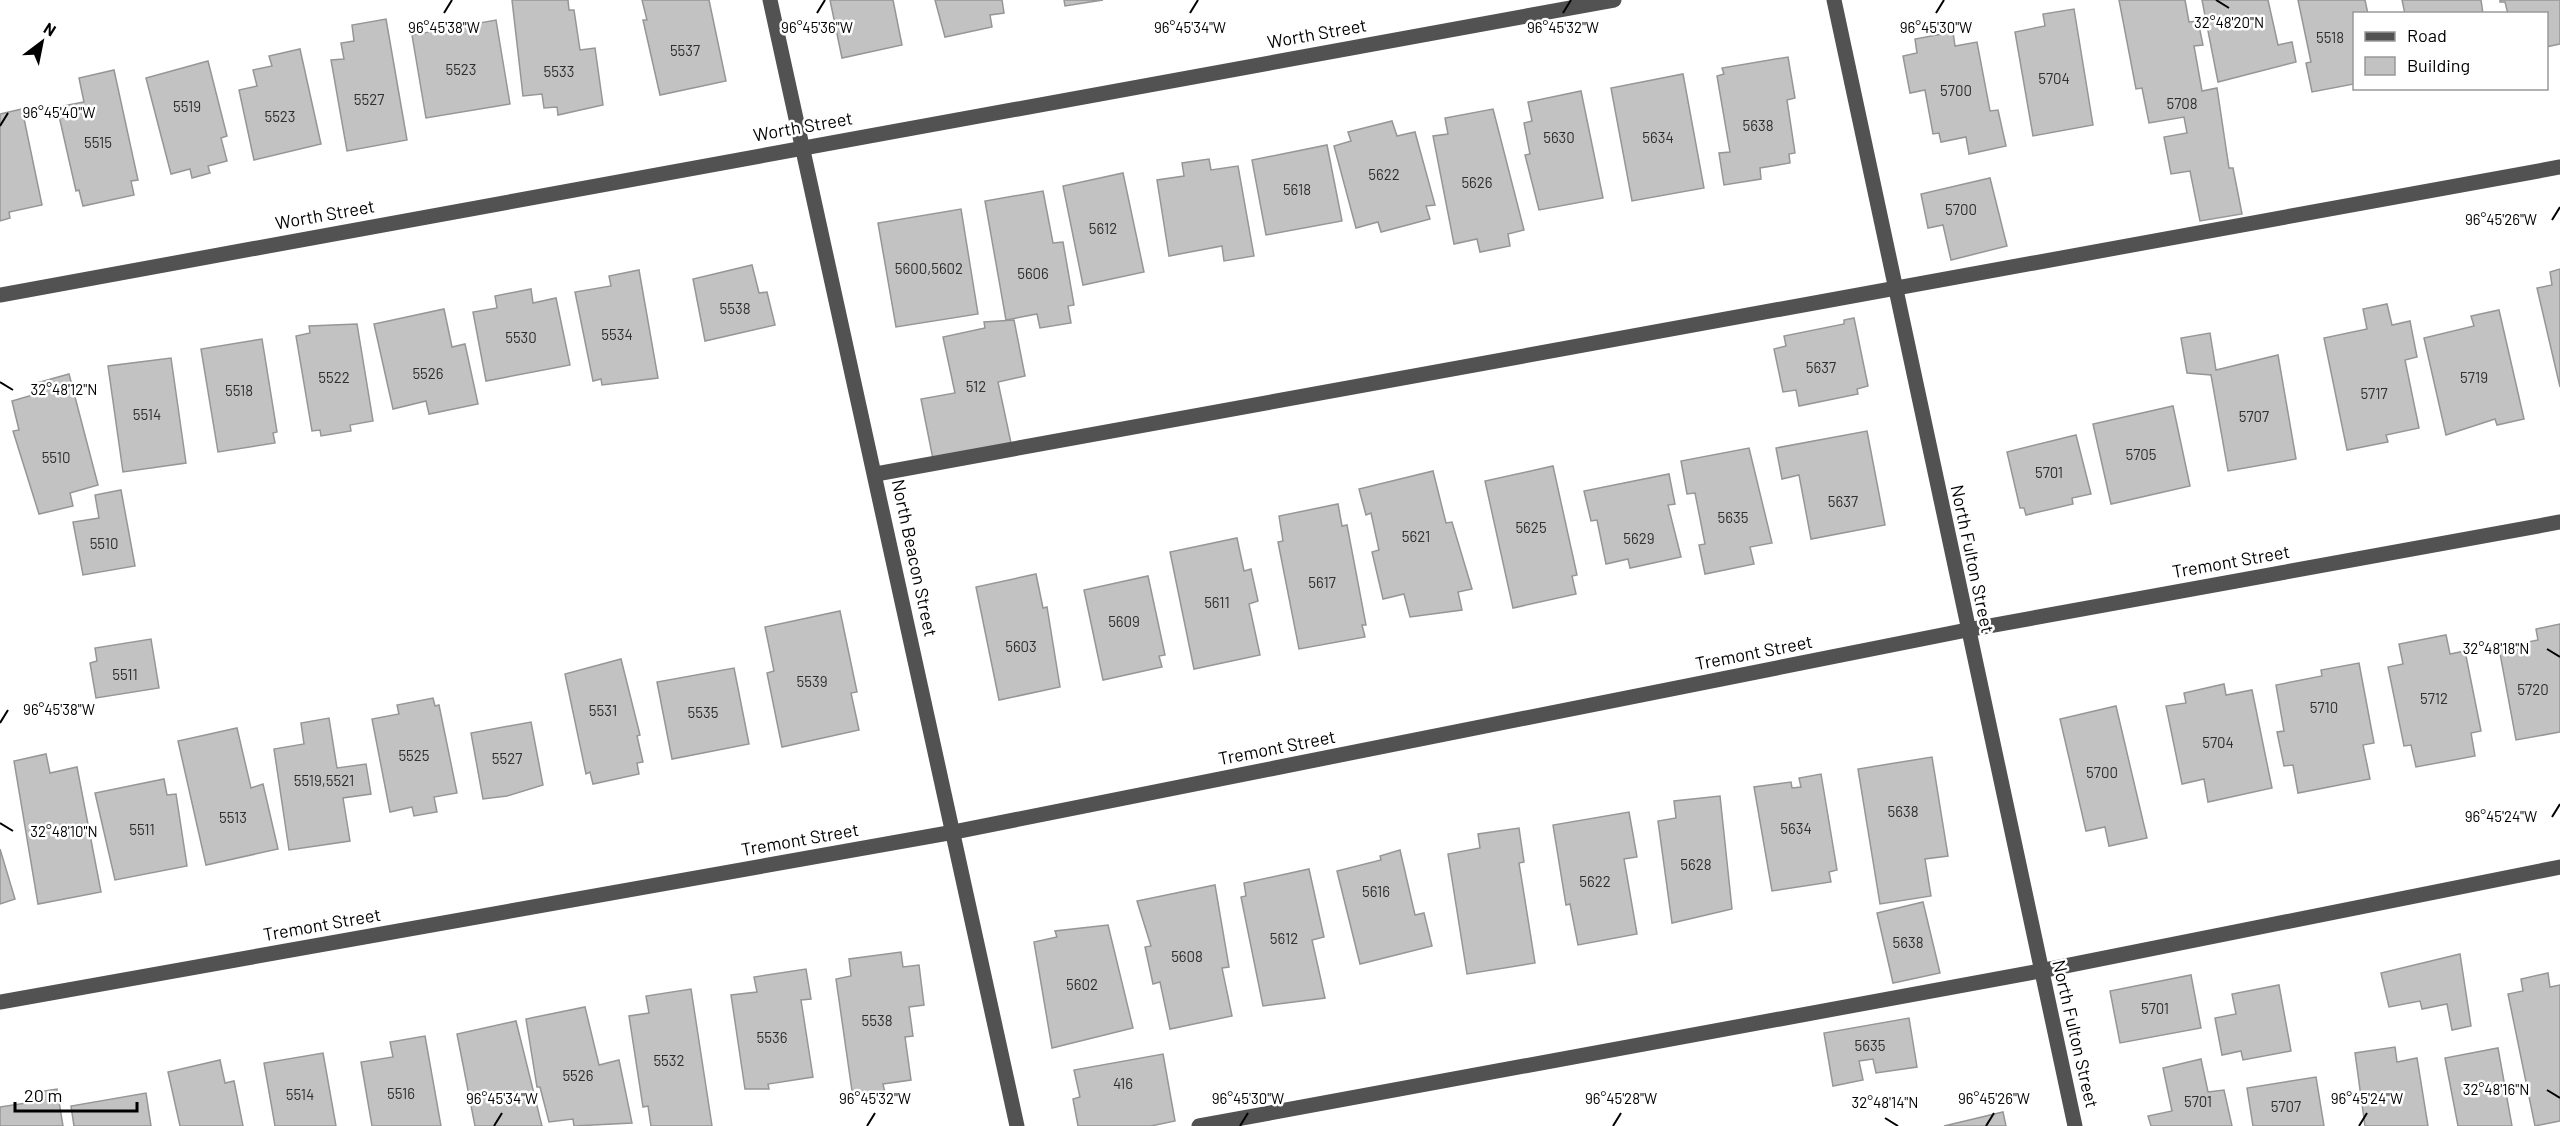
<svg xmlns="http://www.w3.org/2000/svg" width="2560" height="1126" viewBox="0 0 2560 1126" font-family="Barlow,sans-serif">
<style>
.building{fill:#c2c2c2;stroke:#969696;stroke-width:1.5}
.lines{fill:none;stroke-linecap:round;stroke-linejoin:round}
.minor{stroke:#525252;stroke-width:15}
.ticks{fill:none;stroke:#000;stroke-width:2}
.labels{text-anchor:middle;stroke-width:5;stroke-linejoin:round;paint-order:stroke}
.number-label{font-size:15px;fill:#303030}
.street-label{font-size:18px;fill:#000;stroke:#fff}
.ticks-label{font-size:15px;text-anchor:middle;fill:#000;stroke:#fff;stroke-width:5;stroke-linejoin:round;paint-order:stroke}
</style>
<rect width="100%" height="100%" fill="#fff"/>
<g class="building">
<polygon points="512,0 568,0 569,10 574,10 580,50 595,48 603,105 558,115 557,107 544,108 542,94 523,96"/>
<polygon points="642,0 709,0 726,81 660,95 643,20 647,20"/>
<polygon points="830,0 893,0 902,45 842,58"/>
<polygon points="935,0 1002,0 1004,13 990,15 992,27 945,37"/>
<polygon points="1064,0 1103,0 1065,6"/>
<polygon points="2119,0 2185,0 2189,22 2198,21 2203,45 2194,46 2202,91 2217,88 2229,168 2233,168 2242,214 2200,221 2190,171 2171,174 2164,137 2187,133 2184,117 2149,123 2142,88 2136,89"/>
<polygon points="2202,0 2268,0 2278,45 2292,42 2296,62 2218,82"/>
<polygon points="2298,0 2365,0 2368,14 2354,14 2354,84 2312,92 2306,63 2311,62"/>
<polygon points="2402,0 2481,0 2483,14 2405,14"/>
<polygon points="2500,0 2560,0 2560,44 2546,47 2546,14 2508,14 2505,2 2500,2"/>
<polygon points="2074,9 2093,125 2033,136 2015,32 2045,26 2043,14"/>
<polygon points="386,19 407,140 347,151 331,60 344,59 341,43 354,41 352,25"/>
<polygon points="496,20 510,104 426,118 412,35"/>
<polygon points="1953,32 1955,46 1977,42 1990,111 1998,110 2006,146 1969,154 1966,137 1941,142 1939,133 1933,134 1925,90 1910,93 1903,56 1917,53 1915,39"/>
<polygon points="300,49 321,144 254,160 239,90 257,86 253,70 272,66 269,56"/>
<polygon points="1788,57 1795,98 1787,100 1795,153 1789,154 1790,163 1760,168 1761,179 1724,185 1719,153 1730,152 1717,76 1724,74 1722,68"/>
<polygon points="208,61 227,136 221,138 227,161 208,166 210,173 192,178 190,169 171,174 146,78"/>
<polygon points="114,70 138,180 131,181 134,195 83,206 79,190 76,191 57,107 84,102 79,78"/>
<polygon points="1683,74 1704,188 1632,201 1611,88"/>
<polygon points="1581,91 1603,198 1539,210 1525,155 1530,154 1524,123 1532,121 1528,102"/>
<polygon points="22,109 42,205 9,212 10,218 0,221 0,114"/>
<polygon points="1493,109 1524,230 1508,234 1510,246 1480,252 1477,239 1454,244 1433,136 1448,134 1445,118"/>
<polygon points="1392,121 1397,136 1415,132 1435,205 1426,206 1430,219 1381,232 1378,222 1356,228 1334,146 1351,141 1348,132"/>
<polygon points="1327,145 1342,221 1266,235 1252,160"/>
<polygon points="1209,159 1211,170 1238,166 1254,256 1224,261 1222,246 1169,256 1157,180 1184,176 1182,163"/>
<polygon points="1123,173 1144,272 1083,285 1063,186"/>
<polygon points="1990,178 2007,246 1951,260 1943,225 1928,228 1921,194"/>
<polygon points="1043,191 1053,243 1063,242 1074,305 1068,306 1071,323 1040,328 1037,314 1006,320 985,201"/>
<polygon points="961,209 978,314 896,327 878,223"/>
<polygon points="752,265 759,293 767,292 775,325 705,341 693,279"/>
<polygon points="2560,269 2560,387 2537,288 2552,285 2550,272"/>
<polygon points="639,270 658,378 602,385 601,379 593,381 575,292 611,286 609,276"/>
<polygon points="531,289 533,303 556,298 570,365 486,381 473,312 497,308 495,296"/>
<polygon points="2387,304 2392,325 2410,321 2417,357 2405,360 2419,428 2386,435 2388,442 2347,450 2324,338 2367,329 2363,309"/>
<polygon points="444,309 452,347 465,344 478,404 429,414 426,401 393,409 374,324"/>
<polygon points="2499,310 2524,419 2497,425 2495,419 2446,435 2424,338 2474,326 2471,316"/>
<polygon points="1854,318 1868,386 1857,389 1858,394 1799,406 1796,390 1783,392 1774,349 1786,346 1784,336 1844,324 1844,320"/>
<polygon points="1014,320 1025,376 998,382 1011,443 933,459 921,399 955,393 943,337 985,328 984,322"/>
<polygon points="357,324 373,421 350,425 351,431 321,436 320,430 312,431 296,336 310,333 309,326"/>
<polygon points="2210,333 2216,370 2278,355 2296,459 2228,471 2211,375 2187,373 2181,338"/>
<polygon points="262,339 277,432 273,433 275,443 218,452 201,349"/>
<polygon points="171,358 186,463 123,472 108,366"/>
<polygon points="69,374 98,485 70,493 73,506 39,514 13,431 19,430 12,401 36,394 33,384"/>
<polygon points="2173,406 2190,486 2111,504 2093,424"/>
<polygon points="1867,431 1885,525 1811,539 1799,475 1782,479 1776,448"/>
<polygon points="2076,435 2091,494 2072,498 2073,504 2026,515 2024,508 2020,508 2007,452"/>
<polygon points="1749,448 1772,543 1750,547 1754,564 1705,574 1699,545 1705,544 1695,493 1687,494 1681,461"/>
<polygon points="1553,466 1577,575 1572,576 1576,594 1513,608 1485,481"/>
<polygon points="1433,471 1446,523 1452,522 1472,589 1458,592 1462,610 1410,617 1404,594 1383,599 1372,552 1379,550 1371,513 1366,515 1359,489"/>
<polygon points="1669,474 1675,504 1668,505 1681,557 1630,568 1628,559 1606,564 1597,520 1591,521 1584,491"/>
<polygon points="121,490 135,566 83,575 73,522 99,518 95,495"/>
<polygon points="1338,504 1342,526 1347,525 1366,625 1362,625 1365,637 1299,649 1278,542 1283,541 1279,516"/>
<polygon points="1237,538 1244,571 1251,569 1258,601 1249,604 1260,655 1194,669 1170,552"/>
<polygon points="1036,574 1043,608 1047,607 1060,687 999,700 976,587"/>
<polygon points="1148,576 1165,655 1159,656 1162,667 1103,680 1084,590"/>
<polygon points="840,611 857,692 851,693 859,730 782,747 767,673 774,671 765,627"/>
<polygon points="2560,624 2560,732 2516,740 2499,648 2538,640 2536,629"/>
<polygon points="2446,635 2450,654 2465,651 2481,731 2471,733 2475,756 2416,767 2411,745 2404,746 2388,667 2403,664 2399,644"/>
<polygon points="151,639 159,688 96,698 90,663 97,661 95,648"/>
<polygon points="621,659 640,735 637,736 643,762 637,763 639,774 593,784 590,772 586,774 565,674"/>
<polygon points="2359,663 2374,743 2363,745 2370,779 2298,793 2293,765 2284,766 2277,732 2284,731 2276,685 2322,676 2321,670"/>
<polygon points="734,668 749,744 672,759 657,682"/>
<polygon points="2224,684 2226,695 2252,690 2272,788 2208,802 2204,779 2182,784 2166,706 2186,703 2184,693"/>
<polygon points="433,698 435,706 439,705 457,793 434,797 437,812 414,816 412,807 390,812 372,719 399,714 397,705"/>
<polygon points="2116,706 2147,838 2109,846 2105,827 2086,831 2060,719"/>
<polygon points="329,718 337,768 366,764 371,794 343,798 350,841 289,850 274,749 304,744 301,723"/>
<polygon points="531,722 543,785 507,796 483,799 471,733"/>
<polygon points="237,728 251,788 263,784 278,849 206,865 178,741"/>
<polygon points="46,754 50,773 77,767 101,892 38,904 14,761"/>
<polygon points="1932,757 1948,856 1925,859 1931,896 1880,904 1858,769"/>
<polygon points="1821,774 1837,870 1829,872 1831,882 1772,891 1754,787 1791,782 1792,788 1801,787 1799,778"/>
<polygon points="164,779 167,795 176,794 187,866 115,880 95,793"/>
<polygon points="1720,796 1732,909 1672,923 1658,821 1676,818 1674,801"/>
<polygon points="1629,812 1637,857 1624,859 1637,934 1578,945 1570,904 1566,905 1553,825"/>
<polygon points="1519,828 1524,862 1519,863 1535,963 1467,974 1448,854 1480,848 1478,834"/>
<polygon points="0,849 15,899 0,904"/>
<polygon points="1400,850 1415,915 1424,913 1432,946 1360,964 1337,871 1381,860 1380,856"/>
<polygon points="1309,869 1324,937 1312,940 1325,998 1263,1006 1241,897 1246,896 1244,883"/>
<polygon points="1215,885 1229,967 1222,968 1232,1016 1170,1029 1160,982 1153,984 1145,947 1151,946 1137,901"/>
<polygon points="1923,902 1940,973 1893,983 1877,913"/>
<polygon points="1108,925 1133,1028 1052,1048 1034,942 1057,937 1055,931"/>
<polygon points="901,952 903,967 919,965 924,1005 909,1007 913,1036 905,1037 911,1080 883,1084 885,1093 853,1098 836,979 851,976 849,959"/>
<polygon points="2460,954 2471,1026 2452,1030 2447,1004 2422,1009 2420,1001 2389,1007 2381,973"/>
<polygon points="806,969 811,999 801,1000 813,1077 768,1084 769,1089 745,1089 731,995 757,992 754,977"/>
<polygon points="2548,973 2550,987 2560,985 2560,1121 2535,1126 2508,994 2523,991 2521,979"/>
<polygon points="2191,975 2201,1028 2120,1043 2110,991"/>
<polygon points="2279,985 2291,1051 2243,1060 2241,1051 2222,1055 2215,1018 2236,1014 2232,994"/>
<polygon points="691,989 712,1126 651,1126 648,1106 643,1107 629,1016 649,1013 646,996"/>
<polygon points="585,1007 599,1065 619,1060 632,1123 574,1126 573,1119 549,1122 540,1087 537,1087 526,1019"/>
<polygon points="1909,1018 1917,1067 1876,1073 1873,1059 1859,1061 1863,1080 1833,1086 1824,1033"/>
<polygon points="516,1021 542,1126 475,1126 457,1034"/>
<polygon points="425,1036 441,1126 372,1126 361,1062 393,1057 390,1042"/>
<polygon points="2395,1047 2397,1062 2417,1058 2428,1126 2365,1126 2355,1053"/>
<polygon points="2498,1048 2512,1126 2458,1126 2445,1058"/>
<polygon points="323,1053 336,1126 275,1126 264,1063"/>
<polygon points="1163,1054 1175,1121 1151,1126 1078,1126 1073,1099 1080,1097 1074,1070"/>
<polygon points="2201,1059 2208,1092 2224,1090 2232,1126 2151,1126 2148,1116 2172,1111 2163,1068"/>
<polygon points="220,1060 225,1083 234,1081 243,1126 180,1126 168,1072"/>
<polygon points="2316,1077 2324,1126 2253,1126 2247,1088"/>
<polygon points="57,1089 63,1126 0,1126 0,1107 33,1102 31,1093"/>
<polygon points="146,1093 151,1126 74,1126 71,1106"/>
<polygon points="2003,1112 2006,1126 1944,1126"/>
</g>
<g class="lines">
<g class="minor">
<polyline points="770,0 1017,1126"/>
<polyline points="1834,0 2075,1126"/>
<polyline points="0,295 1614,0"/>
<polyline points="876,474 2560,167"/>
<polyline points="0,1002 954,832 1967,630 2560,522"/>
<polyline points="1199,1126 2040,971 2560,867"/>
</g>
</g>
<path class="ticks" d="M 2216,0 L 2229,8M 444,13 L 452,0M 817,13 L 825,0M 1190,13 L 1198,0M 1563,13 L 1571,0M 1936,13 L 1944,0M 0,126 L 8,113M 2552,220 L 2560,207M 0,382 L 13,390M 2547,649 L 2560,657M 0,723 L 8,710M 2552,817 L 2560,804M 0,823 L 13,831M 2547,1090 L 2560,1098M 1885,1118 L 1898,1126M 494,1126 L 502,1113M 867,1126 L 875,1113M 1240,1126 L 1248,1113M 1613,1126 L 1621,1113M 1986,1126 L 1994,1113M 2359,1126 L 2367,1113"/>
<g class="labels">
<g class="number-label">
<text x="2330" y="43">5518</text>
<text x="685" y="56">5537</text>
<text x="461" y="75">5523</text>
<text x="559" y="77">5533</text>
<text x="2054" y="84">5704</text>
<text x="1956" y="96">5700</text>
<text x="369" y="105">5527</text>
<text x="2182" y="109">5708</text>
<text x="187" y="112">5519</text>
<text x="280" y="122">5523</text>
<text x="1758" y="131">5638</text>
<text x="1559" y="143">5630</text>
<text x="1658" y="143">5634</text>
<text x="98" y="148">5515</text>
<text x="1384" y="180">5622</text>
<text x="1477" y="188">5626</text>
<text x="1297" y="195">5618</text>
<text x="1961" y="215">5700</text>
<text x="1103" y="234">5612</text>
<text x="929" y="274">5600,5602</text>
<text x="1033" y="279">5606</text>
<text x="735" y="314">5538</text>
<text x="617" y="340">5534</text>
<text x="521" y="343">5530</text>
<text x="1821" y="373">5637</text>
<text x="428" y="379">5526</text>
<text x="334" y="383">5522</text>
<text x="2474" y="383">5719</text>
<text x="976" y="392">512</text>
<text x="239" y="396">5518</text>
<text x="2374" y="399">5717</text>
<text x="147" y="420">5514</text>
<text x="2254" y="422">5707</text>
<text x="2141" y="460">5705</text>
<text x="56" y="463">5510</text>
<text x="2049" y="478">5701</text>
<text x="1843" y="507">5637</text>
<text x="1733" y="523">5635</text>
<text x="1531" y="533">5625</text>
<text x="1416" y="542">5621</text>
<text x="1639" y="544">5629</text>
<text x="104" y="549">5510</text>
<text x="1322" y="588">5617</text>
<text x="1217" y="608">5611</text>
<text x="1124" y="627">5609</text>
<text x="1021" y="652">5603</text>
<text x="125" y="680">5511</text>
<text x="812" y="687">5539</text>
<text x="2533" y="695">5720</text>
<text x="2434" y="704">5712</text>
<text x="2324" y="713">5710</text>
<text x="603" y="716">5531</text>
<text x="703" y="718">5535</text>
<text x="2218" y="748">5704</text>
<text x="414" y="761">5525</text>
<text x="507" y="764">5527</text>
<text x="2102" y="778">5700</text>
<text x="324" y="786">5519,5521</text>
<text x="1903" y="817">5638</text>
<text x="233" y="823">5513</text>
<text x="1796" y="834">5634</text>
<text x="142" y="835">5511</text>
<text x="1696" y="870">5628</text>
<text x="1595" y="887">5622</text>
<text x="1376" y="897">5616</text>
<text x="1284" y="944">5612</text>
<text x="1908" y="948">5638</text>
<text x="1187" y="962">5608</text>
<text x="1082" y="990">5602</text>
<text x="2155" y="1014">5701</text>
<text x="877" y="1026">5538</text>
<text x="772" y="1043">5536</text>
<text x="1870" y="1051">5635</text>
<text x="669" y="1066">5532</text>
<text x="578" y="1081">5526</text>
<text x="1123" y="1089">416</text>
<text x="401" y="1099">5516</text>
<text x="300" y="1100">5514</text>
<text x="2198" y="1107">5701</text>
<text x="2286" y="1112">5707</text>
</g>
<g class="street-label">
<text transform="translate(1317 34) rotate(-10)" y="6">Worth Street</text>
<text transform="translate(803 127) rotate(-10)" y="6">Worth Street</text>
<text transform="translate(325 215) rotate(-10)" y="6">Worth Street</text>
<text transform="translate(914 558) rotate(78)" y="6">North Beacon Street</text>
<text transform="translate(1972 559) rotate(78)" y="6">North Fulton Street</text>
<text transform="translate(2231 562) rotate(-10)" y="6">Tremont Street</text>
<text transform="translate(1754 653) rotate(-11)" y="6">Tremont Street</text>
<text transform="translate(1277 748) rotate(-11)" y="6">Tremont Street</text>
<text transform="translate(800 840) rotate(-10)" y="6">Tremont Street</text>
<text transform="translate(322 925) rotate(-10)" y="6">Tremont Street</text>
<text transform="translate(2075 1034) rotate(77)" y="6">North Fulton Street</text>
</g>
</g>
<g class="ticks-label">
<text x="2229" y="28">32°48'20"N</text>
<text x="444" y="33">96°45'38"W</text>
<text x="817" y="33">96°45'36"W</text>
<text x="1190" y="33">96°45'34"W</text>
<text x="1563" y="33">96°45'32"W</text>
<text x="1936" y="33">96°45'30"W</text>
<text x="59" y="118">96°45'40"W</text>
<text x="2501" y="225">96°45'26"W</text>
<text x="64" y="395">32°48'12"N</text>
<text x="2496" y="654">32°48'18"N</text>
<text x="59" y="715">96°45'38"W</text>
<text x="2501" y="822">96°45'24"W</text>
<text x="64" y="837">32°48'10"N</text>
<text x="2496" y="1095">32°48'16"N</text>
<text x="502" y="1104">96°45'34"W</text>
<text x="875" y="1104">96°45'32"W</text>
<text x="1248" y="1104">96°45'30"W</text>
<text x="1621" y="1104">96°45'28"W</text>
<text x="1994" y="1104">96°45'26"W</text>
<text x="2367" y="1104">96°45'24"W</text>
<text x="1885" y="1108">32°48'14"N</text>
</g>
<rect x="2353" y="12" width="195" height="78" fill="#ffffff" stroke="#999999" stroke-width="1.5"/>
<rect x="2365" y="32" width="30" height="9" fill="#525252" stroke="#999999" stroke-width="1.5"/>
<text x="2407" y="42" font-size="18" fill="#000000">Road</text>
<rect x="2365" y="57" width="30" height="18" fill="#c2c2c2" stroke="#999999" stroke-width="1.5"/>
<text x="2407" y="72" font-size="18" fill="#000000">Building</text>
<g transform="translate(42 42) rotate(32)" stroke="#ffffff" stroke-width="4.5" paint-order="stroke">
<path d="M0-4.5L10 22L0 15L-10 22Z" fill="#000000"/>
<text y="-9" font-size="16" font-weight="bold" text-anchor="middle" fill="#000000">N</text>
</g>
<path d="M15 1102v9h122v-9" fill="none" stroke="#000000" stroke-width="3"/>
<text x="24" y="1102" font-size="18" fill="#000000" stroke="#ffffff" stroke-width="4.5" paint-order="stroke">20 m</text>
</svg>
